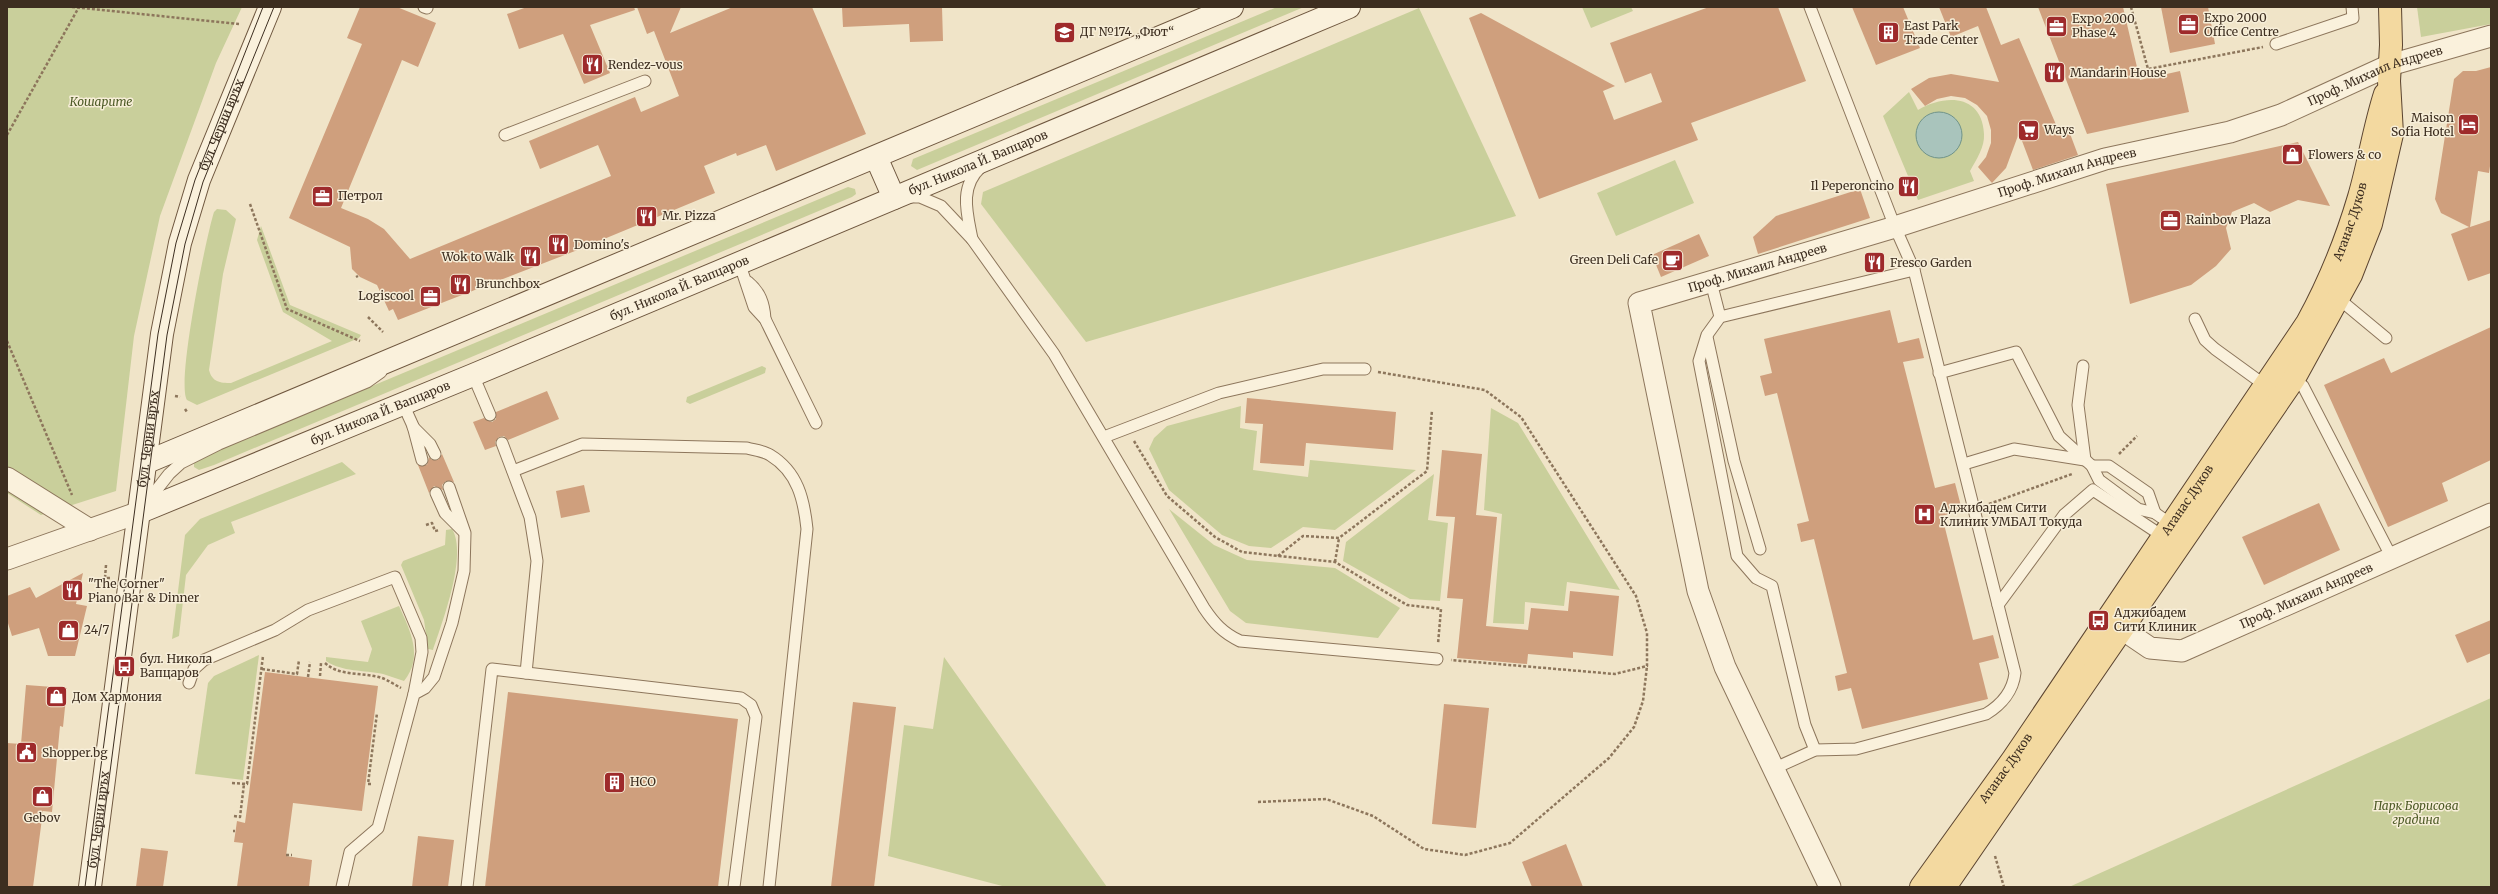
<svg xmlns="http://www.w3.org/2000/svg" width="2498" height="894" viewBox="0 0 2498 894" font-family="Merriweather,serif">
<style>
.green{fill:#c9cf9b}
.water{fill:#a9c4bc;stroke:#6f938a}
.building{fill:#cf9f7d}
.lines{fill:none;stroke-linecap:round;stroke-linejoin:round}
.lane-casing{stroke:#8d765c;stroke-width:13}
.street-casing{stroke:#8d765c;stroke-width:23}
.secondary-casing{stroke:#6f573f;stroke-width:24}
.primary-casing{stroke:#5b4430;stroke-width:24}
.path{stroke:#8d765c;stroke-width:2.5;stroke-dasharray:3 2;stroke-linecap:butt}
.lane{stroke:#faf1dc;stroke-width:11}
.street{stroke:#faf1dc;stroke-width:21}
.secondary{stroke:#faf1dc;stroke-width:22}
.primary{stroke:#f3d9a0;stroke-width:22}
.tram{stroke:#3d2e20;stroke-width:1}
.labels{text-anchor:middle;stroke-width:3;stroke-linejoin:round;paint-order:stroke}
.poi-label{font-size:12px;fill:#3d2e20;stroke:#f7eed8;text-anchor:start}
.street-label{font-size:12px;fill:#3d2e20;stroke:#f7eed8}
.park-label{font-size:12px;font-style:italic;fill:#4d5a26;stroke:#f7eed8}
</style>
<rect width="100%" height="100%" fill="#f0e4c8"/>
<g class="green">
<polygon points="7,7 242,7 216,63 160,216 134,336 116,491 41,515 7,493"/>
<polygon points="1277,7 1304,7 917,170 911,166 913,159"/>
<polygon points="1582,7 1631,7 1633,11 1591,28"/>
<polygon points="2417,7 2491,7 2491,24 2421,37"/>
<polygon points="1419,8 1516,216 1086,342 981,204 983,192"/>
<path d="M 1909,92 L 1918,110 C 1945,94 1982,94 1984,134 C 1985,147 1976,160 1970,171 L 1974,181 L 1918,200 L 1883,116 Z"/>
<polygon points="1675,160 1694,203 1616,236 1597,193"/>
<polygon points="848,187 855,189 856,194 852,197 214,465 199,470 194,467 194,462 200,458"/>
<path d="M 217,209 L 226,210 L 236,219 L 223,274 L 209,370 C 212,382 220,383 231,383 L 332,341 L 283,312 L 257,240 L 261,226 L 290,305 L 361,335 L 359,338 L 197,405 L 187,400 C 176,384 206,237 214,212 Z"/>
<polygon points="762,366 766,368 765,373 690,404 686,402 687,397"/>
<polygon points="1241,406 1240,428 1257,431 1253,470 1308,477 1310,460 1416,470 1335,530 1303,527 1271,548 1249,546 1222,535 1169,490 1149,449 1154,438 1167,426"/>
<polygon points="1491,408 1518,423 1620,590 1567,582 1564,606 1525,602 1524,624 1493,623 1502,514 1484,510"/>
<polygon points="342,462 356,474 231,522 235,533 208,545 186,575 179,636 172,639 185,535 200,519"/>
<polygon points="1434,474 1428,520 1448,523 1440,601 1410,599 1343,561 1346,542"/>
<polygon points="1169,509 1214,545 1247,560 1335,568 1400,608 1378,638 1246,623 1230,611"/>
<path d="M 452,529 C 468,555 442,623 433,650 L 428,649 L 424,620 L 401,565 L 403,561 L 445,545 L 446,530 Z"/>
<path d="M 399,606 C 410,630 424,657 404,681 C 397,679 390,676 383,674 C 364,670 342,672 326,661 L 326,657 L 368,662 L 372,649 L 361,621 Z"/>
<polygon points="259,655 243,780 195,774 208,683 214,676"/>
<polygon points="944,657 1107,887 1006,887 888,856 904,725 933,729"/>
<polygon points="2491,698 2491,887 2069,887"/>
</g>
<circle class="water" cx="1939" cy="135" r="23"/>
<g class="building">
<polygon points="360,7 397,7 436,23 418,67 402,60 341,208 368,219 384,229 410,259 611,176 598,145 540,169 529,141 635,97 641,112 679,96 654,31 647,34 637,7 681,7 670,33 733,7 812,7 866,134 776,171 766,145 737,156 736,153 704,166 715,193 575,251 398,320 393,309 389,311 377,285 360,277 352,269 350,247 289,218 362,44 347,38"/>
<polygon points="527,7 634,7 635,10 590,25 610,73 584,84 563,34 519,49 507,14"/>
<polygon points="842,7 942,7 943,41 910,42 909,24 843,27"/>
<polygon points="1709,7 1778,7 1806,81 1691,123 1698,140 1539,199 1469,18 1481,13 1615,86 1603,91 1614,120 1662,102 1651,73 1625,83 1610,43"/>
<polygon points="1852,7 1903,7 1920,48 1876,65"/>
<polygon points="1939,7 1986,7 2001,45 2019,38 2060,134 2069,131 2078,155 2033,170 2019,133 2006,168 1992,183 1978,167 1986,157 1991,143 1991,130 1987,116 1977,105 1965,98 1951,96 1937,99 1925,106 1911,89 1929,78 1951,74 1999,82 1978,26 1951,37"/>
<polygon points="2038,7 2123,7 2140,80 2180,71 2189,112 2087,134"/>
<polygon points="2161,7 2208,7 2215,44 2170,53"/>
<polygon points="2491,67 2491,159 2489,173 2478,171 2470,227 2491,220 2491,273 2468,281 2451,234 2469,227 2441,213 2435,199 2454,79 2463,71 2476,71"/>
<polygon points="2298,142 2330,206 2298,200 2270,212 2254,203 2232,212 2226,228 2231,249 2216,266 2191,285 2130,304 2106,184"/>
<polygon points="1860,189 1870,218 1758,254 1753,237 1776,216"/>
<polygon points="1699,234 1709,256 1661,277 1652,255"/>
<polygon points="1890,310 1898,343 1919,338 1924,358 1903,362 1935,488 1955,483 1962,510 1942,516 1973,640 1993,635 1999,658 1979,663 1988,699 1862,729 1851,688 1838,691 1835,676 1847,673 1814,539 1801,542 1797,524 1809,521 1777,393 1765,396 1760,376 1772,373 1764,339"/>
<polygon points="2491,327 2491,460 2442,483 2448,501 2388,527 2324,385 2384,358 2391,373"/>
<polygon points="547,391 559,419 508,440 504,436 499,437 495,442 496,446 485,450 473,422 484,418 492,422 496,419 496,412"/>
<polygon points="1247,398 1396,412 1393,450 1306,443 1304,466 1260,463 1263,424 1245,423"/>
<polygon points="1442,450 1482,454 1476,515 1497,517 1486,626 1528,630 1531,608 1568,611 1570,591 1619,596 1613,656 1573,652 1573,658 1528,654 1527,664 1457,658 1463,599 1447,598 1455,517 1436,516"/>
<polygon points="442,454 454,482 446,481 442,485 443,490 434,486 429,493 418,465 427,465 429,457 432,460 438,460"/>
<polygon points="584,485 590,512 561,518 556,491"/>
<polygon points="2319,503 2340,550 2264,585 2242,537"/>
<polygon points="83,573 76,604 87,606 75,656 48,656 39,628 12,636 7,620 7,596 30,587 36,598"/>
<polygon points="2491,620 2491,653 2467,663 2455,635"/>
<polygon points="265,672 378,686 362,811 293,803 286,856 312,860 309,887 237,887 243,843 234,842 237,821 245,823"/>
<polygon points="26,685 67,688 63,727 60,726 52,812 43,811 33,887 7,887 7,743 21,744"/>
<polygon points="508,692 738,719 718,887 485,887"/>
<polygon points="853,702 896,707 874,887 831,887"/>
<polygon points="1444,704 1489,708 1476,828 1432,824"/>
<polygon points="418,836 454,840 448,887 412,887"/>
<polygon points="1566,844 1583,887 1532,887 1522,862"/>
<polygon points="141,848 168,851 163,887 136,887"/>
</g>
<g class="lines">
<defs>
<g id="lane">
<polyline points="424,7 427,8"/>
<polyline points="2276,44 2353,18 2352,7"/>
<polyline points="505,135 645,81"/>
<path d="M 908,197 L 920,197 L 941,206 L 972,239 L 1054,354 L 1204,608 C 1214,623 1223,633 1240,641 L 1437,659"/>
<path d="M 972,239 C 967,213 959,187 981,167"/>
<polyline points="739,262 754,307 765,319 816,423"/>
<path d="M 748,282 C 760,292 764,303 765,319"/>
<polyline points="1711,282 1720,317"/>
<polyline points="2339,299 2386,338"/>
<polyline points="2195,319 2205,340 2215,349 2266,386"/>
<polyline points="1707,337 1734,461 1760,549"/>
<polyline points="2083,366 2078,405 2085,460"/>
<polyline points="1939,373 2016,352 2059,436 2092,466 2099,480 2138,509 2155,513 2172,525"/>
<polyline points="473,375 490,415"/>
<polyline points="2294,379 2303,386 2392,558"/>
<polyline points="403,404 413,426 422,460"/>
<polyline points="413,427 430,444 435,454"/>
<polyline points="1104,437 1219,393 1323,369 1365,369"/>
<polyline points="502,443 530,517 537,561 526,673"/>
<polyline points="1964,464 2014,449 2085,460"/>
<polyline points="2092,466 2109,466 2148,493 2155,513"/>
<path d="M 513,471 L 582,444 L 747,448 C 754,450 764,451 770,455 C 798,472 804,500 807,529 L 769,887"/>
<polyline points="436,493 445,513 463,531"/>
<polyline points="144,506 169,474 181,463 219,444 367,382 381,372"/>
<polyline points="1998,605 2064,515 2093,490 2164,537"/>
<polyline points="189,683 194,669 204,660 275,630 308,610 395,577 421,638 422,652 414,694"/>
<polyline points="1815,750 1805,725 1772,586 1756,578 1737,556 1699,361 1707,335 1720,317 1914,270"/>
<path d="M 1773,769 L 1815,750 L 1856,749 L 1986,714 C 2001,705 2013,691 2015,673 L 1914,270 L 1895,227 L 1810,7"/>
<polyline points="342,887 350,852 378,828 414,694 425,688 434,677 452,623 464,571 465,533 449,487"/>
<polyline points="467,887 492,669 741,698 751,705 756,717 734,887"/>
</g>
<g id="street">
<polyline points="7,478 90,530"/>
<polyline points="7,559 140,512"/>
<path id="s1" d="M 2122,629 L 2150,648 L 2182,651 L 2491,514"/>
<path id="s2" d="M 1830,887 L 1725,667 L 1698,591 L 1639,303 L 1895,227 L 2105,159 L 2230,132 L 2281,115 L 2390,65 L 2491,36"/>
</g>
<g id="secondary">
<polyline points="876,157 894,198"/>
<polyline points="147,462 1232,7"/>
<path id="s3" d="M 140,512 L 473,375 L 1349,7"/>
<path id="s4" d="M 90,887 L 162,334 L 180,243 L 199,180 L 270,7"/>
</g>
<g id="primary">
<path id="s5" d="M 1921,887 L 2013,759 L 2307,323 C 2329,283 2346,241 2359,197 C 2369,163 2374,128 2385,94"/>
<polyline points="1945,887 2294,379 2351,275 2371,224 2377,199 2392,134 2389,81 2391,45 2390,7"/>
</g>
</defs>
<use href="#lane" class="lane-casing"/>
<use href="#street" class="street-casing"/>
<use href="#secondary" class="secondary-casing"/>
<use href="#primary" class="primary-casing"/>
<g class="path">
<polyline points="72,7 239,24"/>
<polyline points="2131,7 2148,69 2263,47"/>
<polyline points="7,135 79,7"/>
<polyline points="250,204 287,309 360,341"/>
<polyline points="356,277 358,276"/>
<polyline points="368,317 383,332"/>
<polyline points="7,341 72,495"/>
<polyline points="1378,372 1485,390 1521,417 1636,596 1647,633 1647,666 1615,674 1451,660"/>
<polyline points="175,396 180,397"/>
<polyline points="185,409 187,412"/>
<polyline points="1134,441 1167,496 1215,537 1242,552 1335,562 1407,605 1441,609 1438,644"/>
<polyline points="2119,454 2137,436"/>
<polyline points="1989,504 2072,474"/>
<polyline points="426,525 432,523 435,531 440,530"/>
<polyline points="1278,556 1303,536 1339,538 1427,471 1432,410"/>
<polyline points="1335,562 1339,538"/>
<polyline points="106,565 105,578 111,578"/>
<path d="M 325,663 C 340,677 364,672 382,678 C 388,680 395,685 401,688"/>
<polyline points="262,669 297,674 299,660"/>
<polyline points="320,676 321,663"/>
<polyline points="308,677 310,662"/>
<polyline points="232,783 247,784 263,656"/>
<polyline points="371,784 368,784 377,713"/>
<polyline points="1258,802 1326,799 1373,816 1424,849 1465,855 1510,843 1609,758 1634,727 1643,701 1647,666"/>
<polyline points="234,816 240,817 244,784"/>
<polyline points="233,831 235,831"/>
<polyline points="286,855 292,855"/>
<polyline points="1995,856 2004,887"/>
<polyline points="2490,887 2491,887"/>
</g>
<use href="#lane" class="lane"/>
<use href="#street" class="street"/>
<use href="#secondary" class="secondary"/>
<use href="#primary" class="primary"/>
<g class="tram">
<polyline points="85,887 158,334 176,243 195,180 263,7"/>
<polyline points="95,887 167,335 185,244 203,182 274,7"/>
</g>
</g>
<defs>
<symbol id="office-square" viewBox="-11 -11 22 22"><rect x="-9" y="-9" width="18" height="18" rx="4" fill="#9e2a2b" stroke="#f7eed8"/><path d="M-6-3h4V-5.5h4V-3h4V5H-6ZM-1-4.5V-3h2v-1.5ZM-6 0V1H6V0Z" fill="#fff"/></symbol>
<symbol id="school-square" viewBox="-11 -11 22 22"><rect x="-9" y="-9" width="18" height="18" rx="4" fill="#9e2a2b" stroke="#f7eed8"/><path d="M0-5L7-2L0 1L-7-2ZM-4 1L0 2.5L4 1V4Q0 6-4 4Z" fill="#fff"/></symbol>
<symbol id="building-square" viewBox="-11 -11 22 22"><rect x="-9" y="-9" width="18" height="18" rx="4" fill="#9e2a2b" stroke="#f7eed8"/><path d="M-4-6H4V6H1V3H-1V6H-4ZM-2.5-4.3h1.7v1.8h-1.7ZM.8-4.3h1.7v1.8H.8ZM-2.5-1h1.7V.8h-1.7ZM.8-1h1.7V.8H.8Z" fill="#fff"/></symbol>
<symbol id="restaurant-square" viewBox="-11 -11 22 22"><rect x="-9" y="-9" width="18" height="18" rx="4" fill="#9e2a2b" stroke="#f7eed8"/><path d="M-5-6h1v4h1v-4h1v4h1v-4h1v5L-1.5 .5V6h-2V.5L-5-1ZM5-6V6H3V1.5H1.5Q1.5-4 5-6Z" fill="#fff"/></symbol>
<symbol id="hotel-square" viewBox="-11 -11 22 22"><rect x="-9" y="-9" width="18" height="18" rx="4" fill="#9e2a2b" stroke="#f7eed8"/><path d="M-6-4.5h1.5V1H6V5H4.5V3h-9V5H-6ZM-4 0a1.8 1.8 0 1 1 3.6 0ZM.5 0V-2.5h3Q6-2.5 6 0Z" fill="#fff"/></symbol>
<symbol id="supermarket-square" viewBox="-11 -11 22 22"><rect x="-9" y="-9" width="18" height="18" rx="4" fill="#9e2a2b" stroke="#f7eed8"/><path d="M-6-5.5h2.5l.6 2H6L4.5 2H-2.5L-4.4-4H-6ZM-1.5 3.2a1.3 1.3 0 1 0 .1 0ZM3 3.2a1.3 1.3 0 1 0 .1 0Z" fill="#fff"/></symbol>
<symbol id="shop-square" viewBox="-11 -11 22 22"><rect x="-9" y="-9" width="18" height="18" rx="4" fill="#9e2a2b" stroke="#f7eed8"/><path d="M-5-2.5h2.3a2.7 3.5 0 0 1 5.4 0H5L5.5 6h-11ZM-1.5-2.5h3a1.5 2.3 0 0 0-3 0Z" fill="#fff"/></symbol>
<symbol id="cafe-square" viewBox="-11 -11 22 22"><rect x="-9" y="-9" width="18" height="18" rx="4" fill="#9e2a2b" stroke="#f7eed8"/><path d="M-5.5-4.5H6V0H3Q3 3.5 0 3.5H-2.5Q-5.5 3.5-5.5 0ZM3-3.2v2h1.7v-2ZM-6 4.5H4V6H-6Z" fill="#fff"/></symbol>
<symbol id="hospital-square" viewBox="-11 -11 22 22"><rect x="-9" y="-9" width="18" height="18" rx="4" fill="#9e2a2b" stroke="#f7eed8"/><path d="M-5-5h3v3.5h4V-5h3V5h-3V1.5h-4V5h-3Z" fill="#fff"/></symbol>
<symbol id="bus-square" viewBox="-11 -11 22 22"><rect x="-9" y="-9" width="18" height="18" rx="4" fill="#9e2a2b" stroke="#f7eed8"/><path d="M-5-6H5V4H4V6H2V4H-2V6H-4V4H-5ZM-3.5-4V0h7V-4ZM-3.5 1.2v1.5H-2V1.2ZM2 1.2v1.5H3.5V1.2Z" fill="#fff"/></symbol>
<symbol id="civic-square" viewBox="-11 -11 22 22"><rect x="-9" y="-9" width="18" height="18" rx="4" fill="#9e2a2b" stroke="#f7eed8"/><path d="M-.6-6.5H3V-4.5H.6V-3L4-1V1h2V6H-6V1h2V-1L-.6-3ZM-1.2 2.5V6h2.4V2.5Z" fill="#fff"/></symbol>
</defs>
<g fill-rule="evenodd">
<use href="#office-square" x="2176" y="12" width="25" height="25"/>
<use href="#office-square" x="2044" y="14" width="25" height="25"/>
<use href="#school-square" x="1052" y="20" width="25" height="25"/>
<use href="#building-square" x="1876" y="20" width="25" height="25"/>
<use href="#restaurant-square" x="580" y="52" width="25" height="25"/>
<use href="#restaurant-square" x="2042" y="60" width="25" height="25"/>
<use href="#hotel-square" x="2456" y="112" width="25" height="25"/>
<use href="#supermarket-square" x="2016" y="118" width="25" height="25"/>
<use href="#shop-square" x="2280" y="142" width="25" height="25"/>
<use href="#restaurant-square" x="1896" y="174" width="25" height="25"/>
<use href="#office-square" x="310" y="184" width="25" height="25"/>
<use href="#restaurant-square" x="634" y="204" width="25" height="25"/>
<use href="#office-square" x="2158" y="208" width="25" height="25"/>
<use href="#restaurant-square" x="546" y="232" width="25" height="25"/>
<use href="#restaurant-square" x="518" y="244" width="25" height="25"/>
<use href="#cafe-square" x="1660" y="248" width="25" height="25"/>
<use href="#restaurant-square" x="1862" y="250" width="25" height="25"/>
<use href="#restaurant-square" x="448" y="272" width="25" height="25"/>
<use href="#office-square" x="418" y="284" width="25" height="25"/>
<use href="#hospital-square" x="1912" y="502" width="25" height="25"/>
<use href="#restaurant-square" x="60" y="578" width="25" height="25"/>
<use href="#bus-square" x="2086" y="608" width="25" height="25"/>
<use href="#shop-square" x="56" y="618" width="25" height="25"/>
<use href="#bus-square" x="112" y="654" width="25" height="25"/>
<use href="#shop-square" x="44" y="684" width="25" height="25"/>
<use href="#civic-square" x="14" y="740" width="25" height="25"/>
<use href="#building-square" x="602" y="770" width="25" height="25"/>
<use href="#shop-square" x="30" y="784" width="25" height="25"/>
</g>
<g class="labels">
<g class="poi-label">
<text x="2204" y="22">Expo 2000<tspan x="2204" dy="14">Office Centre</tspan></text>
<text x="2072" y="23">Expo 2000<tspan x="2072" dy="14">Phase 4</tspan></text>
<text x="1904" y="30">East Park<tspan x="1904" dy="14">Trade Center</tspan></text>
<text x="1080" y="36">ДГ №174 „Фют“</text>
<text x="608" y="69">Rendez-vous</text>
<text x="2070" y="77">Mandarin House</text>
<text x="2454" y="122" text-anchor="end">Maison<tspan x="2454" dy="14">Sofia Hotel</tspan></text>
<text x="2044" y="134">Ways</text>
<text x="2308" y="159">Flowers &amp; co</text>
<text x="1894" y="190" text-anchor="end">Il Peperoncino</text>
<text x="338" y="200">Петрол</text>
<text x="662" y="220">Mr. Pizza</text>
<text x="2186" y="224">Rainbow Plaza</text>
<text x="574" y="249">Domino's</text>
<text x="514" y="261" text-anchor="end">Wok to Walk</text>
<text x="1658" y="264" text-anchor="end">Green Deli Cafe</text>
<text x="1890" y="267">Fresco Garden</text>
<text x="476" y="288">Brunchbox</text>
<text x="414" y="300" text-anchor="end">Logiscool</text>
<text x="1940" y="512">Аджибадем Сити<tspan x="1940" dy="14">Клиник УМБАЛ Токуда</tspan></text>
<text x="88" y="588">"The Corner"<tspan x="88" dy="14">Piano Bar &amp; Dinner</tspan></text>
<text x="2114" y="617">Аджибадем<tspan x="2114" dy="14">Сити Клиник</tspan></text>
<text x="84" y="634">24/7</text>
<text x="140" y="663">бул. Никола<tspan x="140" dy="14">Вапцаров</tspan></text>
<text x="72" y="701">Дом Хармония</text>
<text x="42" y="757">Shopper.bg</text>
<text x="630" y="786">НСО</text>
<text x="42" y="822" text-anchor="middle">Gebov</text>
</g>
<g class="street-label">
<text dy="4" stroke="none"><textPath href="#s2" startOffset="1390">Проф. Михаил Андреев</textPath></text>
<text dy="4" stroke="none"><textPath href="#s4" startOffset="776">бул. Черни връх</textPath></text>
<text dy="4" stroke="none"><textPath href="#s3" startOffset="908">бул. Никола Й. Вапцаров</textPath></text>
<text dy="4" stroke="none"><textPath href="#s2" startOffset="1066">Проф. Михаил Андреев</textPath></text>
<text dy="4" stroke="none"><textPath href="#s5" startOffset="794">Атанас Дуков</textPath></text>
<text dy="4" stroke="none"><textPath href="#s2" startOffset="742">Проф. Михаил Андреев</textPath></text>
<text dy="4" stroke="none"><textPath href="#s3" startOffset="584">бул. Никола Й. Вапцаров</textPath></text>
<text dy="4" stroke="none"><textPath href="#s3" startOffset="260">бул. Никола Й. Вапцаров</textPath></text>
<text dy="4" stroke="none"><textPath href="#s4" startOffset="452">бул. Черни връх</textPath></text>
<text dy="4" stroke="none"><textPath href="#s5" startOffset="470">Атанас Дуков</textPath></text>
<text dy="4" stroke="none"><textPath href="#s1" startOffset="202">Проф. Михаил Андреев</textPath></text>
<text dy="4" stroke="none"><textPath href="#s5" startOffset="146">Атанас Дуков</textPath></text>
<text dy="4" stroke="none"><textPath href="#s4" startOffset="68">бул. Черни връх</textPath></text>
</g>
<g class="park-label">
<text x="101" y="106">Кошарите</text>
<text x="2416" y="810">Парк Борисова<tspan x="2416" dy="14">градина</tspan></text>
</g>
</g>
<rect width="2498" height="894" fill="none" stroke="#3d2e20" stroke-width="16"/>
</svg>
